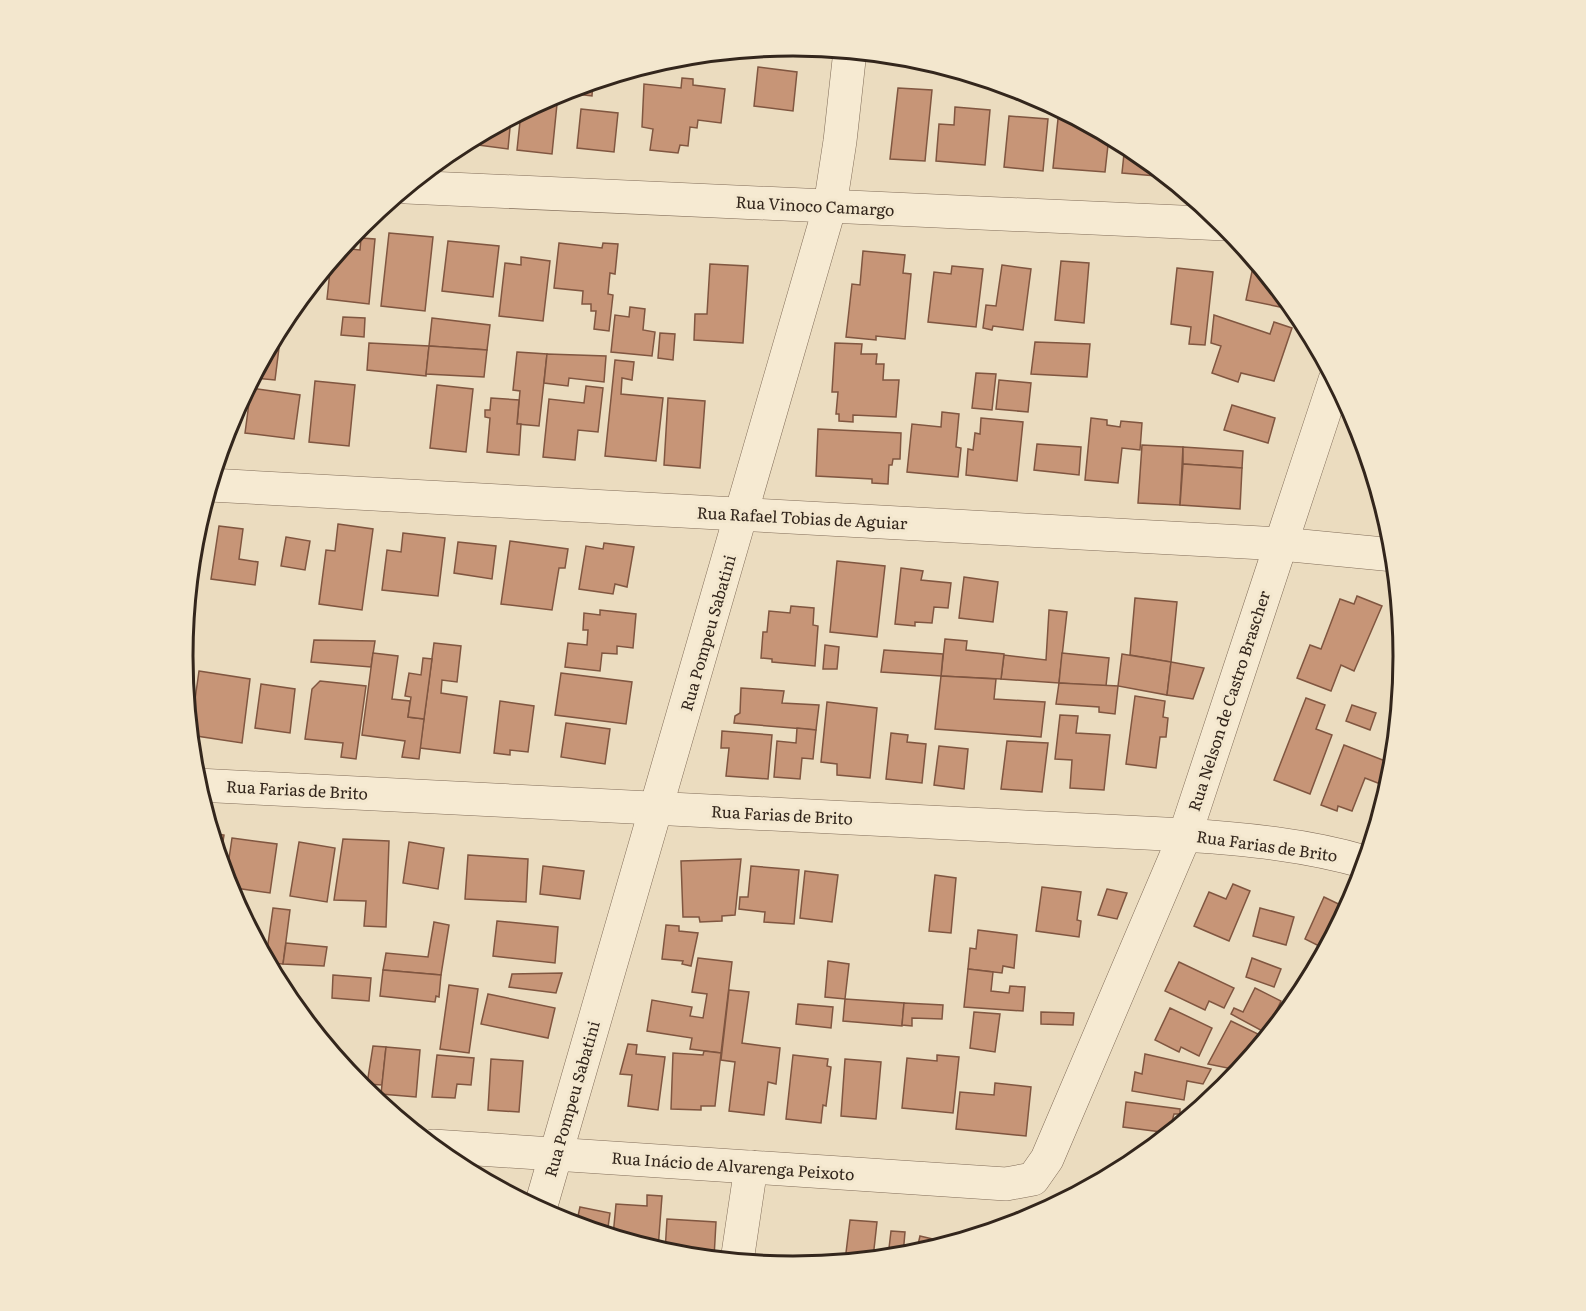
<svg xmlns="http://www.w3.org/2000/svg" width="1586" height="1311" viewBox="0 0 1586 1311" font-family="Literata,serif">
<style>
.building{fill:#c79577;stroke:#805640;stroke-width:1.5}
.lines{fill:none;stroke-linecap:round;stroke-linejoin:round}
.minor-casing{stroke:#826d59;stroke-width:34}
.minor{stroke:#f6ead2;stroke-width:33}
.labels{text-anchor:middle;stroke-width:6;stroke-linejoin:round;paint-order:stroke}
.street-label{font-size:16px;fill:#33261c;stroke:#f3e7ce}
.rim{fill:none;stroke:#33261c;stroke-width:3}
</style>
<rect width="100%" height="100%" fill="#ebdcbf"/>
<g class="building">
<polygon points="758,67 797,72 793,111 754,106"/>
<polygon points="682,78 693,79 693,85 725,89 721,123 698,120 697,128 690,127 688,146 680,145 678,153 650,150 653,129 642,127 644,84 681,88"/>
<polygon points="593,81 592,96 576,94 576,86"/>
<polygon points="898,88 932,90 925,161 890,159"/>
<polygon points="555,94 558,94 552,154 517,150 521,112"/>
<polygon points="955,107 990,110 985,165 936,161 939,124 954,125"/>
<polygon points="581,109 618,113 614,152 577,148"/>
<polygon points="1059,109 1109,136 1105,172 1053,168"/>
<polygon points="1009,116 1048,119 1043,171 1004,167"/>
<polygon points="511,117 508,149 463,143"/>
<polygon points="1125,144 1157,168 1156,176 1122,173"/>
<polygon points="389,233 433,237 425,311 381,306"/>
<polygon points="361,238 375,239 369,304 327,299 331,261 341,248 360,250"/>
<polygon points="448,241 499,246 493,297 442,291"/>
<polygon points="559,243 602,248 603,243 618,244 615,274 610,273 608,294 613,295 609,331 594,329 596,311 591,311 591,304 582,304 583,291 554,288"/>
<polygon points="863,251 905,255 903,273 911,274 905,339 876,336 876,340 846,337 852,284 860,285"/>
<polygon points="521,257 550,261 543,321 499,316 505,263 521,265"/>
<polygon points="1061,261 1089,263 1084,323 1055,320"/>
<polygon points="1254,262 1256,262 1295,310 1246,300"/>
<polygon points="710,264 748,266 743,343 694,340 695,314 707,314"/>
<polygon points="1002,265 1031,269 1023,330 993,326 992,330 983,328 986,305 996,306"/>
<polygon points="952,266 983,269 976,327 928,322 934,272 951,274"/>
<polygon points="1177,268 1213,272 1205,345 1189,344 1191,327 1171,324"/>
<polygon points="630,307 645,309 643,330 655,332 652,356 611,352 615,315 629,317"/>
<polygon points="1214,315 1270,334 1274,322 1292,328 1274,381 1241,373 1238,382 1212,373 1221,346 1211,343"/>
<polygon points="343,317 365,318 364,337 341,335"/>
<polygon points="432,318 490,325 487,350 429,346"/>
<polygon points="660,333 675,334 673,360 658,358"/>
<polygon points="1035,342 1090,344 1087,377 1031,374"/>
<polygon points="369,343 429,346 426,376 367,370"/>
<polygon points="835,343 862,344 861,354 877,354 876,364 884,364 883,380 899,380 896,417 853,415 853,422 839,421 839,414 836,414 838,392 832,392"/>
<polygon points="429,346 487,350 484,377 426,374"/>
<polygon points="269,347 279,348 275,380 253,378"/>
<polygon points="517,352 547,354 539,426 517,424 520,391 513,390"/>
<polygon points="547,354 606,356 604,382 569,378 568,386 544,383"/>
<polygon points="615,360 634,362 632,380 622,378 621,394 663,398 656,461 605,456"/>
<polygon points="976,373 996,374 992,410 972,408"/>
<polygon points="999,380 1031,383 1028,412 996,409"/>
<polygon points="315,381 355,385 349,446 309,442"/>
<polygon points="437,385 473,389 466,452 430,448"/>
<polygon points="586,386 603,388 598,432 578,430 575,460 543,457 549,399 584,403"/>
<polygon points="251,388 300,395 294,439 245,433"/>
<polygon points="491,398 519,400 517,424 521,424 519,455 487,452 490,418 485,417 485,410 490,410"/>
<polygon points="668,398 705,401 700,468 664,465"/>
<polygon points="1232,405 1275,418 1268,443 1224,430"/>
<polygon points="942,412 959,414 956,447 961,448 958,477 907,472 912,424 941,427"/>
<polygon points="981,418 1023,422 1017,481 966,475 968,449 973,450 975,433 980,434"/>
<polygon points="1091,418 1107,420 1107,425 1120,427 1121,421 1142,423 1140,450 1122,448 1118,483 1085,480"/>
<polygon points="818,429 901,433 900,459 893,459 892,465 889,465 888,484 872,483 872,479 816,476"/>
<polygon points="1037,444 1081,447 1079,475 1034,470"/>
<polygon points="1142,445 1183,447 1180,505 1138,503"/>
<polygon points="1183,447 1243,451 1242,468 1183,464"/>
<polygon points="1183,464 1242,468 1240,509 1180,505"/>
<polygon points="338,524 373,529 362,610 319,604 326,550 335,551"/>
<polygon points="219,526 243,529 239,559 258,562 255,585 211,579"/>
<polygon points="403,533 445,538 438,596 382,590 387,550 401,552"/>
<polygon points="286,537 310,541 305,570 281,566"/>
<polygon points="510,541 568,549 565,568 559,568 552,610 501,604"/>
<polygon points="458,542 496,546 492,579 454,573"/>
<polygon points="604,543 634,547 627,587 615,584 613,594 579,589 586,546 603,549"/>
<polygon points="837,561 885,566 877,637 830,632"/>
<polygon points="901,568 923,571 921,580 951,583 948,608 934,607 932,623 915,622 915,626 895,624"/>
<polygon points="964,577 998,582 993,622 959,618"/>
<polygon points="1357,596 1382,606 1354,671 1341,665 1331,691 1297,678 1310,645 1321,649 1340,599 1354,604"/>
<polygon points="1135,598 1177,602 1171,662 1130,655"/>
<polygon points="791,606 814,608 813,625 818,626 815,666 772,662 772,659 761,658 763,632 767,632 769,611 790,613"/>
<polygon points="600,610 636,614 633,648 617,646 617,654 602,653 600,671 565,667 568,643 587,645 588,630 583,630 584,613 600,615"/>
<polygon points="1049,610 1067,612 1059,683 1001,679 1004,655 1046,660"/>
<polygon points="945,639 967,641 966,650 1004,654 1001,679 941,676"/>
<polygon points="314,640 375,641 371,667 311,662"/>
<polygon points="434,643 461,646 457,682 442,680 441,693 467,697 460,753 420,748"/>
<polygon points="825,645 839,647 837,669 823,669"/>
<polygon points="884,650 943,654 941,676 881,672"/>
<polygon points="373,653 398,656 392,699 410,701 408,717 424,719 419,759 402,757 405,741 362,735"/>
<polygon points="1062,653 1109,658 1106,686 1059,683"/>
<polygon points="1122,654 1171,662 1167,695 1118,686"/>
<polygon points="423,658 432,659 424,719 408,717 411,697 405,696 409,673 421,675"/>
<polygon points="1171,662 1204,668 1193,699 1167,695"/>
<polygon points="199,671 250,679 242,743 190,735"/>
<polygon points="561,673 632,682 626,724 555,715"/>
<polygon points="941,676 996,679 994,699 1045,702 1041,737 935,729"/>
<polygon points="320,681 366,686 356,759 341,757 343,743 305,739 312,689"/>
<polygon points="1059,683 1118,686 1115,714 1099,712 1099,707 1056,704"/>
<polygon points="261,684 295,689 290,733 255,728"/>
<polygon points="741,688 784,691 782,703 819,705 816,730 734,723 735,716 740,713"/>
<polygon points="1135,696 1165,701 1163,717 1168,718 1166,737 1160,737 1156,768 1126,764"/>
<polygon points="1306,698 1325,705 1316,729 1332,735 1310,794 1274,780"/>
<polygon points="500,701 534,706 528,752 510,750 510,755 494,753"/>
<polygon points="827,702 877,708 870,778 837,775 837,764 821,762"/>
<polygon points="1352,705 1376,713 1370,730 1346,721"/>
<polygon points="1060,715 1078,716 1076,733 1110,735 1104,790 1070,788 1072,760 1055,759"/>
<polygon points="566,723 610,729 605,764 561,757"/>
<polygon points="797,728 816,730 813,759 802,758 800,779 774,777 777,741 796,743"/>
<polygon points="722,731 772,735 768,779 726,776 729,748 721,748"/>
<polygon points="891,733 908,735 907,742 926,744 922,783 886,779"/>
<polygon points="1007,741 1048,743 1042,792 1001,789"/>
<polygon points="1344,745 1393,764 1388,787 1365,778 1352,811 1338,806 1337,811 1321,805"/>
<polygon points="939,746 968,749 964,789 934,785"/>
<polygon points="212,833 224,835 220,860"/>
<polygon points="232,838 277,844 270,893 228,887 226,879"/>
<polygon points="343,839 389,841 386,927 364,926 366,901 334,900"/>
<polygon points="299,842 335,848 327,902 290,896"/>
<polygon points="409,842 444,848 438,889 403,883"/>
<polygon points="468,855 528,859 526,902 465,899"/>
<polygon points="741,859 735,915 722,916 722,921 700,922 699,917 683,917 681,861"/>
<polygon points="543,866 584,871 580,899 540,894"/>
<polygon points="751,866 799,870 794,924 764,922 765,912 739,909 740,897 748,897"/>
<polygon points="805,871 838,875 832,922 800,918"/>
<polygon points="935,875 956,878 951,933 929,931"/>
<polygon points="1233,884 1250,891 1229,941 1194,926 1209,892 1226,899"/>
<polygon points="1042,887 1081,892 1077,920 1081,921 1079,937 1036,931"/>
<polygon points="1107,889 1127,893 1117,919 1098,915"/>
<polygon points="1324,897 1347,908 1325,949 1305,939"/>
<polygon points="273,908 290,910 283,964 268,963 266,958"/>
<polygon points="1260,908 1294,917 1286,945 1253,936"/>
<polygon points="497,921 558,927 555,963 493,956"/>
<polygon points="434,922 449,925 441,975 383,970 386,953 428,957"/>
<polygon points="666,925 679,926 679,931 698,933 691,966 682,964 683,961 662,959"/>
<polygon points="978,930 1017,935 1014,968 1003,966 1002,973 968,969 970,948 976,949"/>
<polygon points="286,943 327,947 324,966 283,964"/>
<polygon points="698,958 732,962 721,1053 690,1049 692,1038 647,1031 652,1000 692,1007 690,1016 703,1018 707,994 692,992"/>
<polygon points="1252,958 1281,969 1274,987 1246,977"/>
<polygon points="828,961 849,964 845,999 825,997"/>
<polygon points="1179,962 1234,988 1224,1008 1209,1001 1205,1010 1165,991"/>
<polygon points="968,969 993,972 991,991 1009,993 1010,986 1025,987 1023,1011 964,1007"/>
<polygon points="383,970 441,975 439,997 436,996 435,1002 380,996"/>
<polygon points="562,973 556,993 509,987 512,974"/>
<polygon points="333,975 371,978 369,1001 332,998"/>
<polygon points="449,985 478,989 469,1053 440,1049"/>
<polygon points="1255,988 1281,1001 1266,1033 1231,1014 1234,1008 1243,1012"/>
<polygon points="729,990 749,992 742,1043 780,1048 776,1084 768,1082 764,1115 729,1111 735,1062 721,1060"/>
<polygon points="488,994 555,1008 548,1038 481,1024"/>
<polygon points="845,999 904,1003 902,1026 843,1021"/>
<polygon points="904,1003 943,1005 942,1019 912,1018 912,1026 902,1025"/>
<polygon points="798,1004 833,1007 831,1028 796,1024"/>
<polygon points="1170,1008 1212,1028 1199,1056 1181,1047 1179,1052 1155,1040"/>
<polygon points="974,1012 1000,1014 995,1052 970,1048"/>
<polygon points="1041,1012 1074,1013 1073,1025 1041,1024"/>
<polygon points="1231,1021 1258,1034 1237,1070 1208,1064"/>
<polygon points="628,1044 637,1045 636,1054 665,1057 658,1110 628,1106 632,1075 620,1074"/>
<polygon points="373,1046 386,1047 382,1085 367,1084"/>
<polygon points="386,1047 420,1050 416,1097 381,1094"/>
<polygon points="704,1051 721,1053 715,1106 701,1106 701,1110 671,1109 673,1053 703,1055"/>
<polygon points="1145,1054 1211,1069 1203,1084 1187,1081 1184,1100 1132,1091 1135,1072 1142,1074"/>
<polygon points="437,1055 474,1058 471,1085 457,1084 455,1098 432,1097"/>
<polygon points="793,1055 828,1059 827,1066 831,1067 826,1106 823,1105 821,1123 786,1119"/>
<polygon points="937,1055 959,1057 953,1113 902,1108 907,1058 937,1061"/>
<polygon points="491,1059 523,1061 519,1112 488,1110"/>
<polygon points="845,1059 881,1062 876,1119 841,1116"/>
<polygon points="995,1083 1031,1087 1026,1136 956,1129 960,1092 994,1095"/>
<polygon points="1126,1102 1180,1109 1180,1114 1174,1114 1169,1133 1123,1127"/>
<polygon points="647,1195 662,1196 658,1249 644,1245 644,1240 613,1236 616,1204 647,1206"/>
<polygon points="580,1207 610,1213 607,1234 576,1225"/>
<polygon points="667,1219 716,1222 714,1258 665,1252"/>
<polygon points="850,1220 877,1222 873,1258 845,1261"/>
<polygon points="891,1231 905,1232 903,1255 888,1257"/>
<polygon points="920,1236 950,1243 916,1253"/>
</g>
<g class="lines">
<defs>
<g id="minor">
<polyline points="406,187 1225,224"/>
<polyline points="210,485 1281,544 1394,555"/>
<path d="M 197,785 L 1185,835 C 1245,839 1307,845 1365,862"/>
<polyline points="433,1146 1006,1184 1033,1179 1047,1159 1185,835 1335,380"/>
<polyline points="540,1209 830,206 840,141 850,51"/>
<polyline points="737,1261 751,1167"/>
</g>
</defs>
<use href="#minor" class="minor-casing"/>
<use href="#minor" class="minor"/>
</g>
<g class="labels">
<g class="street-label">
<text transform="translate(815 206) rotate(3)" y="6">Rua Vinoco Camargo</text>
<text transform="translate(802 518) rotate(3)" y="6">Rua Rafael Tobias de Aguiar</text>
<text transform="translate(708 633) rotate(-74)" y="6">Rua Pompeu Sabatini</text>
<text transform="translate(1229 701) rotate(-72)" y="6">Rua Nelson de Castro Brascher</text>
<text transform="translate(297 790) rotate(3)" y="6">Rua Farias de Brito</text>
<text transform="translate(782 815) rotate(3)" y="6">Rua Farias de Brito</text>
<text transform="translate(1267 846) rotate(8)" y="6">Rua Farias de Brito</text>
<text transform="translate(572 1099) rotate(-74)" y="6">Rua Pompeu Sabatini</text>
<text transform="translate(733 1166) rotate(4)" y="6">Rua Inácio de Alvarenga Peixoto</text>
</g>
</g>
<path d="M0 0H1586V1311H0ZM193 656a600 600 0 1 1 1200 0a600 600 0 1 1-1200 0Z" fill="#f3e7ce" fill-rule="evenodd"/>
<path class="rim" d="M193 656a600 600 0 1 1 1200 0a600 600 0 1 1-1200 0Z"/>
</svg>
